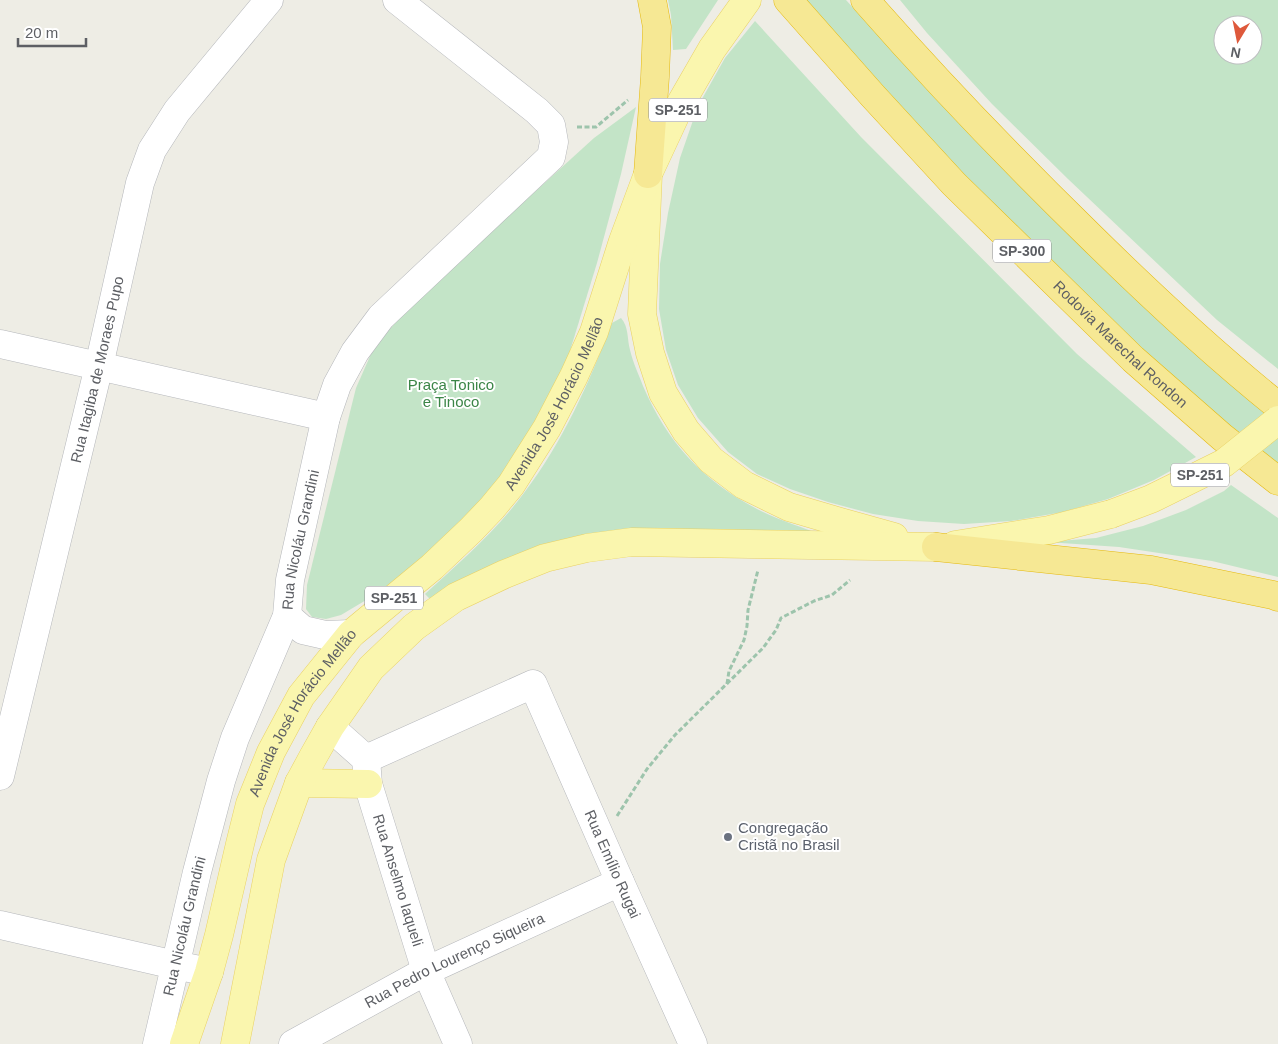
<svg xmlns="http://www.w3.org/2000/svg" width="1278" height="1044" viewBox="0 0 1278 1044" font-family="Helvetica,sans-serif">
<style>
.green{fill:#c3e4c7;fill-rule:evenodd}
.lines{fill:none;stroke-linecap:round;stroke-linejoin:round}
.minor-casing{stroke:#b5b7bb;stroke-width:29}
.major-casing{stroke:#e9d164;stroke-width:29}
.highway-casing{stroke:#e5b90e;stroke-width:29}
.path{stroke:#9dc4ac;stroke-width:3;stroke-dasharray:5 2.5;stroke-linecap:butt}
.minor{stroke:#fff;stroke-width:28}
.major{stroke:#faf6ae;stroke-width:28}
.highway{stroke:#f6e894;stroke-width:28}
.major-bridge-casing{stroke:#e9d164;stroke-width:29;stroke-linecap:butt}
.major-bridge{stroke:#faf6ae;stroke-width:28}
.worship-dot{fill:#6b7280;stroke:#fff;stroke-width:2}
.labels{text-anchor:middle;stroke-width:4;stroke-linejoin:round;paint-order:stroke}
.shield{fill:#fff;stroke:#8e8f92;stroke-width:1}
.shield-label{font-size:14px;font-weight:bold;fill:#5d5f64}
.street-label{font-size:15px;fill:#5d5f64;stroke:#fff}
.park-label{font-size:15px;fill:#3b8547;stroke:#fff}
.worship-label{font-size:15px;fill:#5b616d;stroke:#fff;text-anchor:start}
</style>
<rect width="100%" height="100%" fill="#eeede5"/>
<g class="green">
<polygon points="668,0 718,0 686,49 673,50 671,15"/>
<path d="M 804,0 L 846,0 C 904,65 964,128 1025,190 C 1068,233 1112,277 1157,319 C 1196,355 1237,389 1278,422 L 1278,463 L 1220,419 L 1144,352 L 965,176 L 881,89 Z"/>
<path d="M 900,0 L 1278,0 L 1278,369 L 1217,320 L 1068,179 L 992,104 L 927,33 ZM 1223,25 L 1253,25 L 1253,55 L 1223,55 Z"/>
<polygon points="755,21 861,137 1077,354 1196,457 1154,480 1108,499 1063,512 1011,521 964,524 918,521 873,514 828,502 790,489 757,474 728,452 698,418 678,385 666,350 659,309 660,264 668,213 680,158 698,106 725,58"/>
<polygon points="636,107 621,174 597,263 569,354 536,425 496,485 450,534 393,584 341,615 326,619 312,617 306,609 307,585 356,388 371,354 387,332 409,308 470,251 594,138"/>
<path d="M 621,318 C 629,327 627,339 630,350 C 633,363 639,375 643,386 C 667,442 703,481 757,509 C 778,520 802,527 824,536 L 697,531 L 431,600 L 425,594 C 460,562 496,531 524,493 C 563,442 589,383 612,323 Z"/>
<polygon points="1231,485 1278,518 1278,577 1212,561 1119,547 1047,542 1096,538 1143,526 1186,510 1224,491"/>
</g>
<g class="lines">
<defs>
<g id="minor">
<polyline points="0,344 326,417"/>
<polyline points="287,616 303,630 325,635 351,634"/>
<path id="s1" d="M 330,727 L 366,759 L 368,784 L 426,971 L 458,1044"/>
<path id="s2" d="M 366,759 L 533,684 L 620,882 L 693,1044"/>
<path id="s3" d="M 0,776 L 99,366 L 140,183 L 152,150 L 177,111 L 269,0"/>
<polyline points="0,925 175,965 209,972"/>
<path id="s4" d="M 157,1044 L 197,872 L 221,781 L 235,738 L 287,616 L 290,580 L 326,417 L 337,385 L 355,352 L 381,317 L 551,157 L 554,142 L 551,125 L 537,111 L 397,0"/>
<path id="s5" d="M 293,1044 L 426,971 L 620,882"/>
</g>
<g id="major">
<polyline points="747,0 712,49 682,101 648,174 642,314 650,353 663,393 686,431 711,460 744,485 789,507 840,522 894,537"/>
<polyline points="955,545 1049,530 1111,514"/>
<polyline points="299,783 368,784"/>
<path id="s6" d="M 184,1044 L 209,972 L 219,935 L 240,844 L 250,804 L 271,752 L 301,696 L 351,634 L 432,567 L 471,530 L 492,508 L 511,485 L 547,428 L 574,376 L 594,332 L 623,241 L 648,174"/>
<polyline points="235,1044 271,860 299,783 313,757 330,727 371,668 414,627 456,597 505,574 545,558 587,548 632,542 936,547"/>
</g>
<g id="highway">
<path id="s7" d="M 788,0 L 873,96 L 954,184 L 1133,359 L 1222,437 L 1278,481"/>
<path d="M 865,0 C 937,82 1012,160 1090,236 C 1150,295 1212,353 1278,406"/>
<polyline points="648,174 655,77 657,27 652,0"/>
<polyline points="936,547 1151,570 1273,595 1278,597"/>
</g>
</defs>
<use href="#minor" class="minor-casing"/>
<use href="#major" class="major-casing"/>
<use href="#highway" class="highway-casing"/>
<g class="path">
<polyline points="577,127 596,127 628,100"/>
<polyline points="727,684 729,671 744,640 747,626 748,610 758,570"/>
<polyline points="617,816 647,769 675,735 763,648 776,630 781,618 814,601 832,595 850,580"/>
</g>
<use href="#minor" class="minor"/>
<use href="#major" class="major"/>
<use href="#highway" class="highway"/>
<defs>
<polyline id="major-bridge" points="1111,514 1151,499 1224,463 1258,436 1278,420"/>
</defs>
<use href="#major-bridge" class="major-bridge-casing"/>
<use href="#major-bridge" class="major-bridge"/>
</g>
<circle class="worship-dot" cx="728" cy="837" r="5"/>
<g class="labels">
<g class="shield">
<rect x="649" y="98.5" width="58" height="23" rx="4"/>
<rect x="993" y="239.5" width="58" height="23" rx="4"/>
<rect x="1171" y="463.5" width="58" height="23" rx="4"/>
<rect x="365" y="586.5" width="58" height="23" rx="4"/>
</g>
<g class="shield-label">
<text x="678" y="115">SP-251</text>
<text x="1022" y="256">SP-300</text>
<text x="1200" y="480">SP-251</text>
<text x="394" y="603">SP-251</text>
</g>
<g class="street-label">
<text dy="5" stroke="none"><textPath href="#s7" startOffset="479">Rodovia Marechal Rondon</textPath></text>
<text dy="5" stroke="none"><textPath href="#s3" startOffset="418">Rua Itagiba de Moraes Pupo</textPath></text>
<text dy="5" stroke="none"><textPath href="#s6" startOffset="760">Avenida José Horácio Mellão</textPath></text>
<text dy="5" stroke="none"><textPath href="#s4" startOffset="526">Rua Nicoláu Grandini</textPath></text>
<text dy="5" stroke="none"><textPath href="#s6" startOffset="355">Avenida José Horácio Mellão</textPath></text>
<text dy="5" stroke="none"><textPath href="#s2" startOffset="380">Rua Emílio Rugai</textPath></text>
<text dy="5" stroke="none"><textPath href="#s1" startOffset="174">Rua Anselmo Iaqueli</textPath></text>
<text dy="5" stroke="none"><textPath href="#s4" startOffset="121">Rua Nicoláu Grandini</textPath></text>
<text dy="5" stroke="none"><textPath href="#s5" startOffset="182">Rua Pedro Lourenço Siqueira</textPath></text>
</g>
<g class="park-label">
<text x="451" y="390">Praça Tonico<tspan x="451" dy="17">e Tinoco</tspan></text>
</g>
<g class="worship-label">
<text x="738" y="833">Congregação<tspan x="738" dy="17">Cristã no Brasil</tspan></text>
</g>
</g>
<g transform="translate(1238 40) rotate(190)"><circle r="24" fill="#ffffff" stroke="#bebfc1"/>
<path d="M0-4L9 19L0 12L-9 19Z" fill="#de593b"/>
<text y="-8" font-size="14" font-weight="bold" text-anchor="middle" fill="#5d5f64">N</text>
</g>
<path d="M18 38v8h68v-8" fill="none" stroke="#5d5f64" stroke-width="2.5"/>
<text x="25" y="38" font-size="15" fill="#5d5f64" stroke="#ffffff" stroke-width="4" paint-order="stroke">20 m</text>
</svg>
